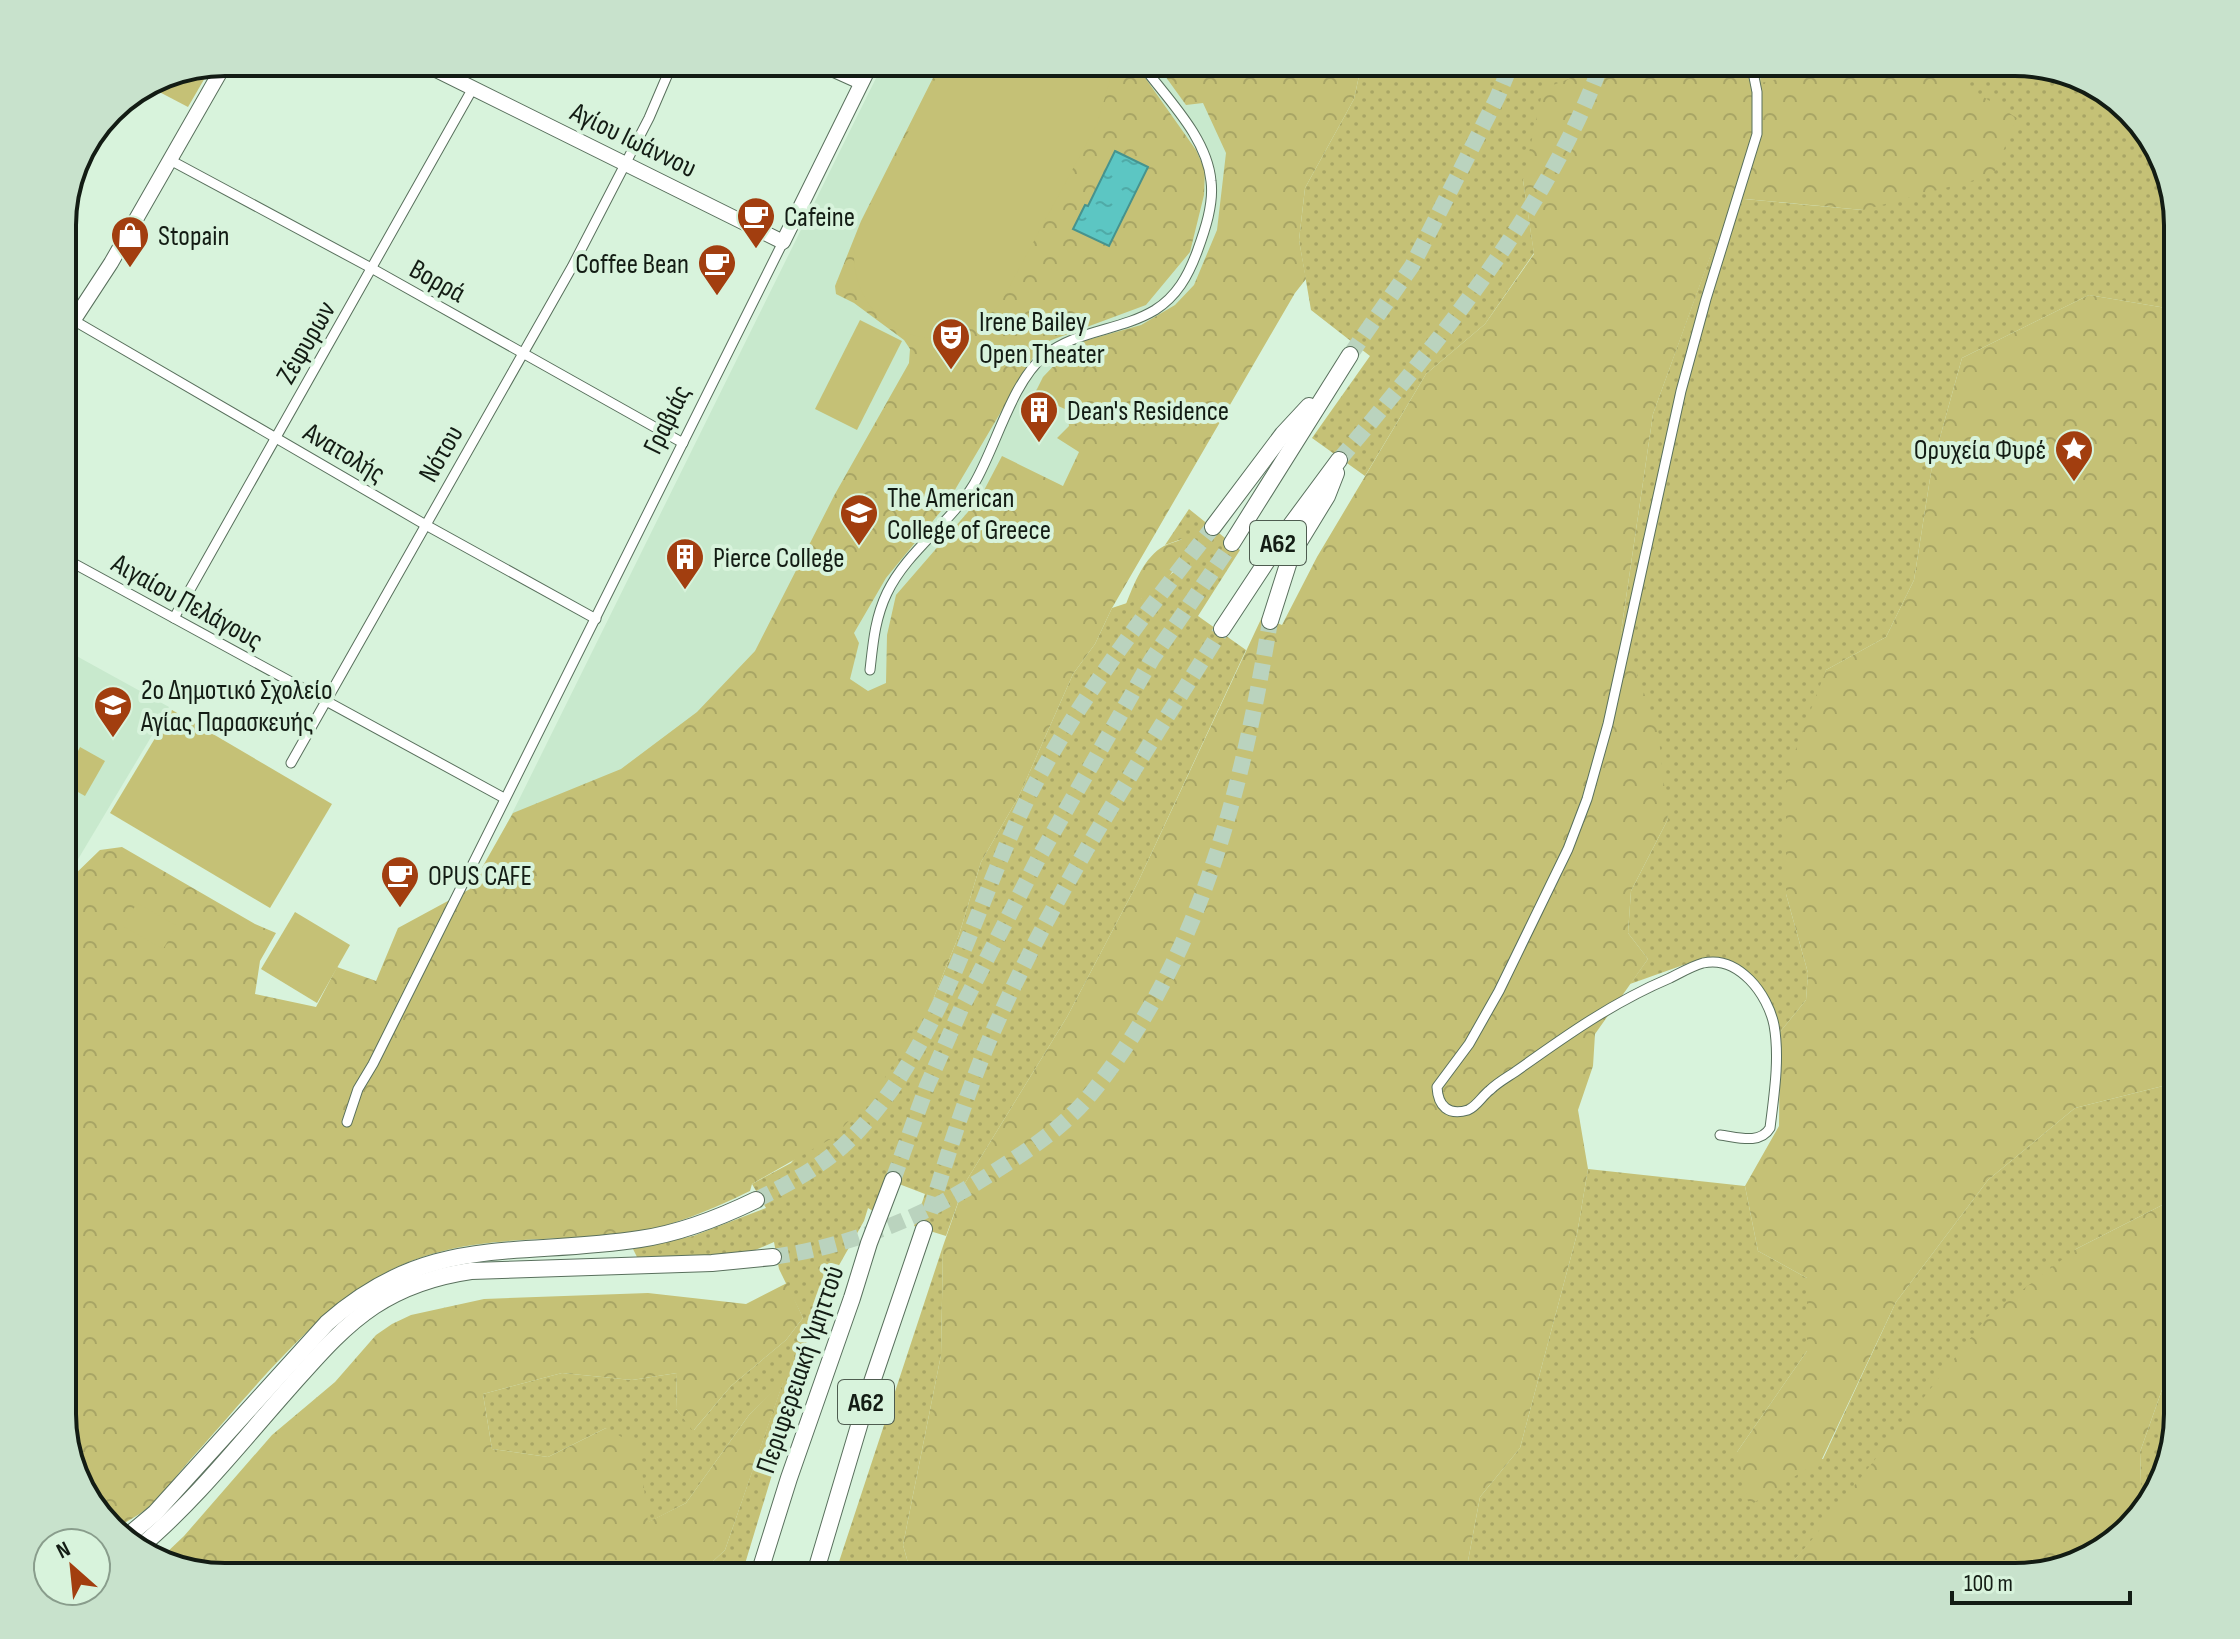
<svg xmlns="http://www.w3.org/2000/svg" width="2240" height="1639" viewBox="0 0 2240 1639" font-family="'Sofia Sans Condensed',sans-serif">
<style>
.built{fill:#c8e9cd}
.grass{fill:url(#grass-dots)}
.forest{fill:url(#forest-crowns)}
.green{fill:#c5c176}
.water{fill:url(#water-ripples);stroke:#46938e;stroke-width:2}
.lines{fill:none;stroke-linecap:round;stroke-linejoin:round}
.highway-tunnel{stroke:#bad3be;stroke-width:16;stroke-dasharray:16 8;stroke-linecap:butt}
.street-casing{stroke:#59705d;stroke-width:11}
.secondary-casing{stroke:#59705d;stroke-width:16}
.highway-casing{stroke:#59705d;stroke-width:18}
.street{stroke:#fff;stroke-width:9}
.secondary{stroke:#fff;stroke-width:14}
.highway{stroke:#fff;stroke-width:16}
.labels{text-anchor:middle;stroke-width:8;stroke-linejoin:round;paint-order:stroke}
.shield{fill:#d8f3dc;stroke:#4e5c50;stroke-width:2}
.shield-label{font-size:26px;font-weight:bold;fill:#131c14}
.street-label{font-size:28px;fill:#131c14;stroke:#d8f3dc}
.poi-label{font-size:28px;fill:#131c14;stroke:#d8f3dc;text-anchor:start}
.rim{fill:none;stroke:#131c14;stroke-width:4}
</style>
<defs>
<pattern id="grass-dots" width="8" height="8" patternUnits="userSpaceOnUse" patternTransform="scale(2)"><rect width="8" height="8" fill="#c5c176"/><path d="M2 2h.1M6 6h.1" fill="none" stroke="#a8a565" stroke-width="1.8" stroke-linecap="round"/></pattern>
<pattern id="forest-crowns" width="20" height="18" patternUnits="userSpaceOnUse" patternTransform="scale(2)"><rect width="20" height="18" fill="#c5c176"/><path d="M2 6a3 3 0 1 1 6 0M12 15a3 3 0 1 1 6 0" fill="none" stroke="#a8a565"/></pattern>
<pattern id="water-ripples" width="26" height="14" patternUnits="userSpaceOnUse" patternTransform="scale(2)"><rect width="26" height="14" fill="#5cc6c3"/><path d="M2 4q2-2 4 0t4 0M15 11q2-2 4 0t4 0" fill="none" stroke="#4faaa7"/></pattern>
</defs>
<rect width="100%" height="100%" fill="#d8f3dc"/>
<g class="built">
<polygon points="884,62 1286,62 1225,250 926,786 470,889 497,844"/>
<polygon points="62,648 169,707 68,876 62,874"/>
</g>
<g class="grass">
<polygon points="1362,62 1612,62 1523,180 1534,253 1485,324 1426,374 1365,476 1312,438 1370,356 1311,310 1299,240 1305,188 1354,99"/>
<polygon points="1761,62 1852,62 1760,84"/>
<polygon points="1855,62 2016,62 2114,95 2161,152 2178,224 2178,310 2089,295 1962,358 1932,466 1914,580 1886,637 1826,670 1786,894 1808,973 1806,1000 1780,1032 1759,985 1740,966 1703,958 1630,984 1648,959 1628,933 1631,891 1668,819 1621,632 1653,414 1717,237 1744,199 1863,210 1942,71"/>
<polygon points="1189,509 1240,550 1198,616 1246,650 1138,882 1067,1017 965,1183 946,1236 914,1226 925,1194 886,1179 873,1211 868,1208 864,1221 829,1283 800,1359 791,1412 741,1577 696,1577 725,1550 783,1382 749,1415 686,1503 647,1523 606,1428 548,1457 492,1449 483,1394 562,1373 632,1380 677,1373 676,1409 694,1430 731,1386 786,1340 803,1318 779,1269 774,1242 746,1254 637,1257 633,1249 693,1236 766,1208 752,1184 791,1163 934,997 959,935 981,862 1019,796 1073,674 1095,644 1112,608 1142,598 1176,570 1182,539 1165,545"/>
<polygon points="2167,1085 2178,1102 2178,1197 2076,1249 1779,1577 1465,1577 1480,1497 1520,1448 1577,1234 1588,1169 1745,1186 1758,1251 1807,1278 1807,1351 1737,1452 1823,1459 1896,1302 1988,1180 2075,1108"/>
<polygon points="943,1246 941,1355 903,1545 912,1577 834,1577"/>
<polygon points="2178,1376 2178,1415 2142,1515 2140,1452 2164,1384"/>
</g>
<g class="forest">
<path d="M 941,62 L 1134,62 L 1196,150 L 1205,170 L 1204,195 L 1190,252 L 1146,305 L 1041,344 L 946,505 L 886,578 L 854,633 L 859,643 L 850,679 L 868,691 L 886,683 L 887,635 L 896,595 L 980,498 L 1002,456 L 1063,486 L 1079,452 L 1057,438 L 1069,426 L 1067,410 L 1034,395 L 1043,377 L 1062,357 L 1084,341 L 1141,325 L 1175,305 L 1194,285 L 1217,230 L 1226,153 L 1203,103 L 1186,105 L 1155,62 L 1362,62 L 1354,99 L 1305,188 L 1299,240 L 1306,279 L 1295,293 L 1112,608 L 1095,644 L 1073,674 L 1019,796 L 981,862 L 959,935 L 934,997 L 878,1089 L 834,1137 L 752,1184 L 750,1191 C 713,1209 672,1227 630,1233 C 545,1244 466,1231 387,1272 C 312,1311 247,1398 190,1460 C 176,1476 162,1496 145,1510 C 136,1517 124,1523 114,1529 L 79,1487 L 62,1424 L 62,876 L 70,879 L 100,850 L 122,847 L 255,924 L 276,933 L 260,961 L 255,994 L 316,1007 L 337,967 L 376,981 L 398,928 L 470,889 L 513,813 L 621,769 L 697,712 L 755,651 L 835,494 L 909,363 L 910,349 L 904,340 L 854,303 L 836,294 L 835,286 L 861,221 Z"/>
<polygon points="1612,62 1716,62 1761,83 1852,62 1942,71 2017,118 1993,175 1863,210 1745,199 1717,238 1653,414 1621,632 1658,730 1668,819 1631,891 1628,933 1648,959 1595,1034 1593,1066 1578,1110 1588,1169 1577,1234 1520,1448 1480,1497 1465,1577 912,1577 903,1545 941,1355 943,1246 965,1183 1067,1017 1138,882 1262,617 1282,625 1317,557 1426,374 1485,324 1534,254 1523,180 1543,89"/>
<polygon points="2089,295 2178,310 2178,1102 2167,1085 2075,1108 1988,1180 1896,1302 1822,1459 1749,1506 1737,1452 1807,1351 1807,1278 1758,1251 1745,1186 1779,1126 1780,1032 1806,1000 1808,973 1786,894 1786,775 1826,670 1886,637 1914,580 1932,466 1962,358"/>
<path d="M 1182,539 L 1187,542 C 1172,575 1164,594 1126,604 C 1134,584 1144,557 1164,546 C 1170,543 1176,542 1182,539 Z"/>
<polygon points="2178,1197 2178,1376 2164,1384 2140,1452 2142,1515 2088,1560 2015,1577 1779,1577 1810,1542 1987,1317 2076,1249"/>
<polygon points="787,1283 803,1318 786,1340 731,1386 693,1431 676,1409 677,1373 632,1380 562,1373 483,1394 492,1449 548,1457 606,1428 639,1447 648,1522 686,1503 749,1415 784,1380 725,1550 696,1577 224,1577 163,1556 184,1536 272,1435 335,1382 376,1335 392,1324 411,1315 484,1299 648,1293 746,1304"/>
</g>
<g class="green">
<path d="M 944,62 L 1108,62 L 1110,80 L 1097,124 L 1000,304 C 976,330 948,344 913,335 C 878,327 854,292 854,257 C 854,226 877,194 891,166 C 908,132 926,97 944,62 Z"/>
<polygon points="213,64 188,107 146,85 163,74"/>
<polygon points="860,320 902,341 857,430 815,409"/>
<polygon points="172,710 332,804 270,908 110,813"/>
<polygon points="80,747 105,761 85,796 62,783"/>
<polygon points="137,903 177,926 163,949 123,926"/>
<polygon points="295,912 350,945 317,1003 261,969"/>
</g>
<polygon class="water" points="1115,151 1148,167 1109,246 1073,229 1085,205 1088,206"/>
<g class="lines">
<g class="highway-tunnel">
<polyline points="1350,355 1412,266 1497,98 1512,62"/>
<path d="M 1339,460 C 1439,341 1548,210 1602,62"/>
<polyline points="893,1180 927,1086 961,1009 1038,859 1152,659 1232,543"/>
<path d="M 756,1200 C 786,1185 817,1169 843,1146 C 943,1053 975,897 1037,780 C 1086,689 1149,608 1213,527"/>
<path d="M 930,1212 C 949,1151 968,1088 994,1029 C 1056,888 1140,760 1222,629"/>
<path d="M 773,1257 C 848,1246 917,1220 981,1180 C 1019,1156 1061,1131 1090,1095 C 1200,960 1243,788 1270,621"/>
</g>
<defs>
<g id="street">
<polyline points="810,62 861,85"/>
<polyline points="170,160 373,269 683,443"/>
<polyline points="73,320 424,524 596,619"/>
<polyline points="62,557 504,798"/>
<polyline points="174,618 473,88"/>
<path d="M 870,670 C 873,643 875,618 887,593 C 907,551 950,524 974,484 C 995,449 1012,382 1044,356 C 1076,330 1120,331 1155,310 C 1177,296 1188,276 1197,252 C 1205,230 1214,204 1211,181 C 1207,136 1165,97 1140,62"/>
<polyline points="291,763 572,267 649,118 673,62"/>
<polyline points="347,1122 358,1089 373,1064 783,242"/>
<path d="M 1720,1135 C 1737,1137 1760,1145 1770,1128 C 1774,1095 1780,1058 1774,1025 C 1768,995 1739,955 1703,963 C 1692,966 1680,973 1670,978 C 1613,1002 1564,1037 1515,1072 C 1506,1078 1497,1083 1490,1090 C 1482,1096 1477,1106 1468,1110 C 1448,1116 1438,1106 1437,1087 L 1469,1044 L 1499,991 L 1568,849 L 1587,799 L 1608,724 L 1681,391 L 1706,299 L 1757,134 L 1757,92 L 1751,62"/>
</g>
<g id="secondary">
<polyline points="420,62 783,242 872,62"/>
<polyline points="62,338 111,263 226,62"/>
</g>
<g id="highway">
<polyline points="1213,527 1283,434 1309,406"/>
<polyline points="1232,543 1350,355"/>
<polyline points="1270,621 1291,555 1327,496 1336,473"/>
<polyline points="1222,629 1288,529 1339,460"/>
<path d="M 123,1540 L 155,1513 L 327,1323 C 430,1232 517,1258 640,1239 C 681,1233 719,1218 756,1200"/>
<path d="M 139,1548 C 195,1501 242,1441 290,1387 C 316,1358 341,1328 374,1306 C 403,1287 436,1276 471,1271 L 712,1263 L 773,1257"/>
<polyline points="758,1577 789,1478 852,1298 869,1243 893,1180"/>
<polyline points="814,1577 872,1382 924,1229"/>
</g>
</defs>
<use href="#street" class="street-casing"/>
<use href="#secondary" class="secondary-casing"/>
<use href="#highway" class="highway-casing"/>
<use href="#street" class="street"/>
<use href="#secondary" class="secondary"/>
<use href="#highway" class="highway"/>
</g>
<defs>
<symbol id="cafe-pin" viewBox="-11 -11 22 30"><path d="M0 17L-7.5 6A9.5 9.5 0 1 1 7.5 6Z" fill="#a23e0f" stroke="#d8f3dc"/><path d="M-5.5-4.5H6V0H3Q3 3.5 0 3.5H-2.5Q-5.5 3.5-5.5 0ZM3-3.2v2h1.7v-2ZM-6 4.5H4V6H-6Z" fill="#fff"/></symbol>
<symbol id="shop-pin" viewBox="-11 -11 22 30"><path d="M0 17L-7.5 6A9.5 9.5 0 1 1 7.5 6Z" fill="#a23e0f" stroke="#d8f3dc"/><path d="M-5-2.5h2.3a2.7 3.5 0 0 1 5.4 0H5L5.5 6h-11ZM-1.5-2.5h3a1.5 2.3 0 0 0-3 0Z" fill="#fff"/></symbol>
<symbol id="theatre-pin" viewBox="-11 -11 22 30"><path d="M0 17L-7.5 6A9.5 9.5 0 1 1 7.5 6Z" fill="#a23e0f" stroke="#d8f3dc"/><path d="M-5-5.5Q0-4 5-5.5V0Q5 5 0 6Q-5 5-5 0ZM-3.3-2.5H-1v1.5H-3.3ZM1-2.5H3.3v1.5H1ZM-2.8 1Q0 5.5 2.8 1Z" fill="#fff"/></symbol>
<symbol id="building-pin" viewBox="-11 -11 22 30"><path d="M0 17L-7.5 6A9.5 9.5 0 1 1 7.5 6Z" fill="#a23e0f" stroke="#d8f3dc"/><path d="M-4-6H4V6H1V3H-1V6H-4ZM-2.5-4.3h1.7v1.8h-1.7ZM.8-4.3h1.7v1.8H.8ZM-2.5-1h1.7V.8h-1.7ZM.8-1h1.7V.8H.8Z" fill="#fff"/></symbol>
<symbol id="sight-pin" viewBox="-11 -11 22 30"><path d="M0 17L-7.5 6A9.5 9.5 0 1 1 7.5 6Z" fill="#a23e0f" stroke="#d8f3dc"/><path d="M0-6L1.8-2.2L6-1.7L2.9 1.2L3.7 5.4L0 3.3L-3.7 5.4L-2.9 1.2L-6-1.7L-1.8-2.2Z" fill="#fff"/></symbol>
<symbol id="university-pin" viewBox="-11 -11 22 30"><path d="M0 17L-7.5 6A9.5 9.5 0 1 1 7.5 6Z" fill="#a23e0f" stroke="#d8f3dc"/><path d="M0-5L7-2L0 1L-7-2ZM-4 1L0 2.5L4 1V4Q0 6-4 4Z" fill="#fff"/></symbol>
<symbol id="school-pin" viewBox="-11 -11 22 30"><path d="M0 17L-7.5 6A9.5 9.5 0 1 1 7.5 6Z" fill="#a23e0f" stroke="#d8f3dc"/><path d="M0-5L7-2L0 1L-7-2ZM-4 1L0 2.5L4 1V4Q0 6-4 4Z" fill="#fff"/></symbol>
</defs>
<g fill-rule="evenodd">
<use href="#cafe-pin" x="734" y="194" width="44" height="60"/>
<use href="#shop-pin" x="108" y="213" width="44" height="60"/>
<use href="#cafe-pin" x="695" y="241" width="44" height="60"/>
<use href="#theatre-pin" x="929" y="315" width="44" height="60"/>
<use href="#building-pin" x="1017" y="388" width="44" height="60"/>
<use href="#sight-pin" x="2052" y="427" width="44" height="60"/>
<use href="#university-pin" x="837" y="491" width="44" height="60"/>
<use href="#building-pin" x="663" y="535" width="44" height="60"/>
<use href="#school-pin" x="91" y="683" width="44" height="60"/>
<use href="#cafe-pin" x="378" y="853" width="44" height="60"/>
</g>
<g class="labels">
<g class="shield">
<rect x="1250" y="521" width="56" height="44" rx="6"/>
<rect x="838" y="1380" width="56" height="44" rx="6"/>
</g>
<g class="shield-label">
<text x="1278" y="552">Α62</text>
<text x="866" y="1411">Α62</text>
</g>
<g class="street-label">
<text transform="translate(634 139) rotate(26)" y="10">Αγίου Ιωάννου</text>
<text transform="translate(438 280) rotate(29)" y="10">Βορρά</text>
<text transform="translate(305 342) rotate(-60)" y="10">Ζέφυρων</text>
<text transform="translate(666 419) rotate(-64)" y="10">Γραβιάς</text>
<text transform="translate(345 452) rotate(31)" y="10">Ανατολής</text>
<text transform="translate(440 453) rotate(-60)" y="10">Νότου</text>
<text transform="translate(188 601) rotate(29)" y="10">Αιγαίου Πελάγους</text>
<text transform="translate(799 1369) rotate(-71)" y="10">Περιφερειακή Υμηττού</text>
</g>
<g class="poi-label">
<text x="784" y="226">Cafeine</text>
<text x="158" y="245">Stopain</text>
<text x="689" y="273" text-anchor="end">Coffee Bean</text>
<text x="979" y="331">Irene Bailey<tspan x="979" dy="32">Open Theater</tspan></text>
<text x="1067" y="420">Dean's Residence</text>
<text x="2046" y="459" text-anchor="end">Ορυχεία Φυρέ</text>
<text x="887" y="507">The American<tspan x="887" dy="32">College of Greece</tspan></text>
<text x="713" y="567">Pierce College</text>
<text x="141" y="699">2ο Δημοτικό Σχολείο<tspan x="141" dy="32">Αγίας Παρασκευής</tspan></text>
<text x="428" y="885">OPUS CAFE</text>
</g>
</g>
<path d="M0 0H2240V1639H0ZM225 76H2015A149 149 0 0 1 2164 225V1414A149 149 0 0 1 2015 1563H225A149 149 0 0 1 76 1414V225A149 149 0 0 1 225 76Z" fill="#c8e2cc" fill-rule="evenodd"/>
<path class="rim" d="M225 76H2015A149 149 0 0 1 2164 225V1414A149 149 0 0 1 2015 1563H225A149 149 0 0 1 76 1414V225A149 149 0 0 1 225 76Z"/>
<g transform="translate(72 1567) rotate(333)"><circle r="38" fill="#d8f3dc" stroke="#899d8c" stroke-width="2"/>
<path d="M0-6L14 30L0 20L-14 30Z" fill="#a23e0f"/>
<text y="-12" font-size="22" font-weight="bold" text-anchor="middle" fill="#131c14">N</text>
</g>
<path d="M1952 1591v12h178v-12" fill="none" stroke="#131c14" stroke-width="4"/>
<text x="1964" y="1591" font-size="24" fill="#131c14" stroke="#d8f3dc" stroke-width="6" paint-order="stroke">100 m</text>
</svg>
